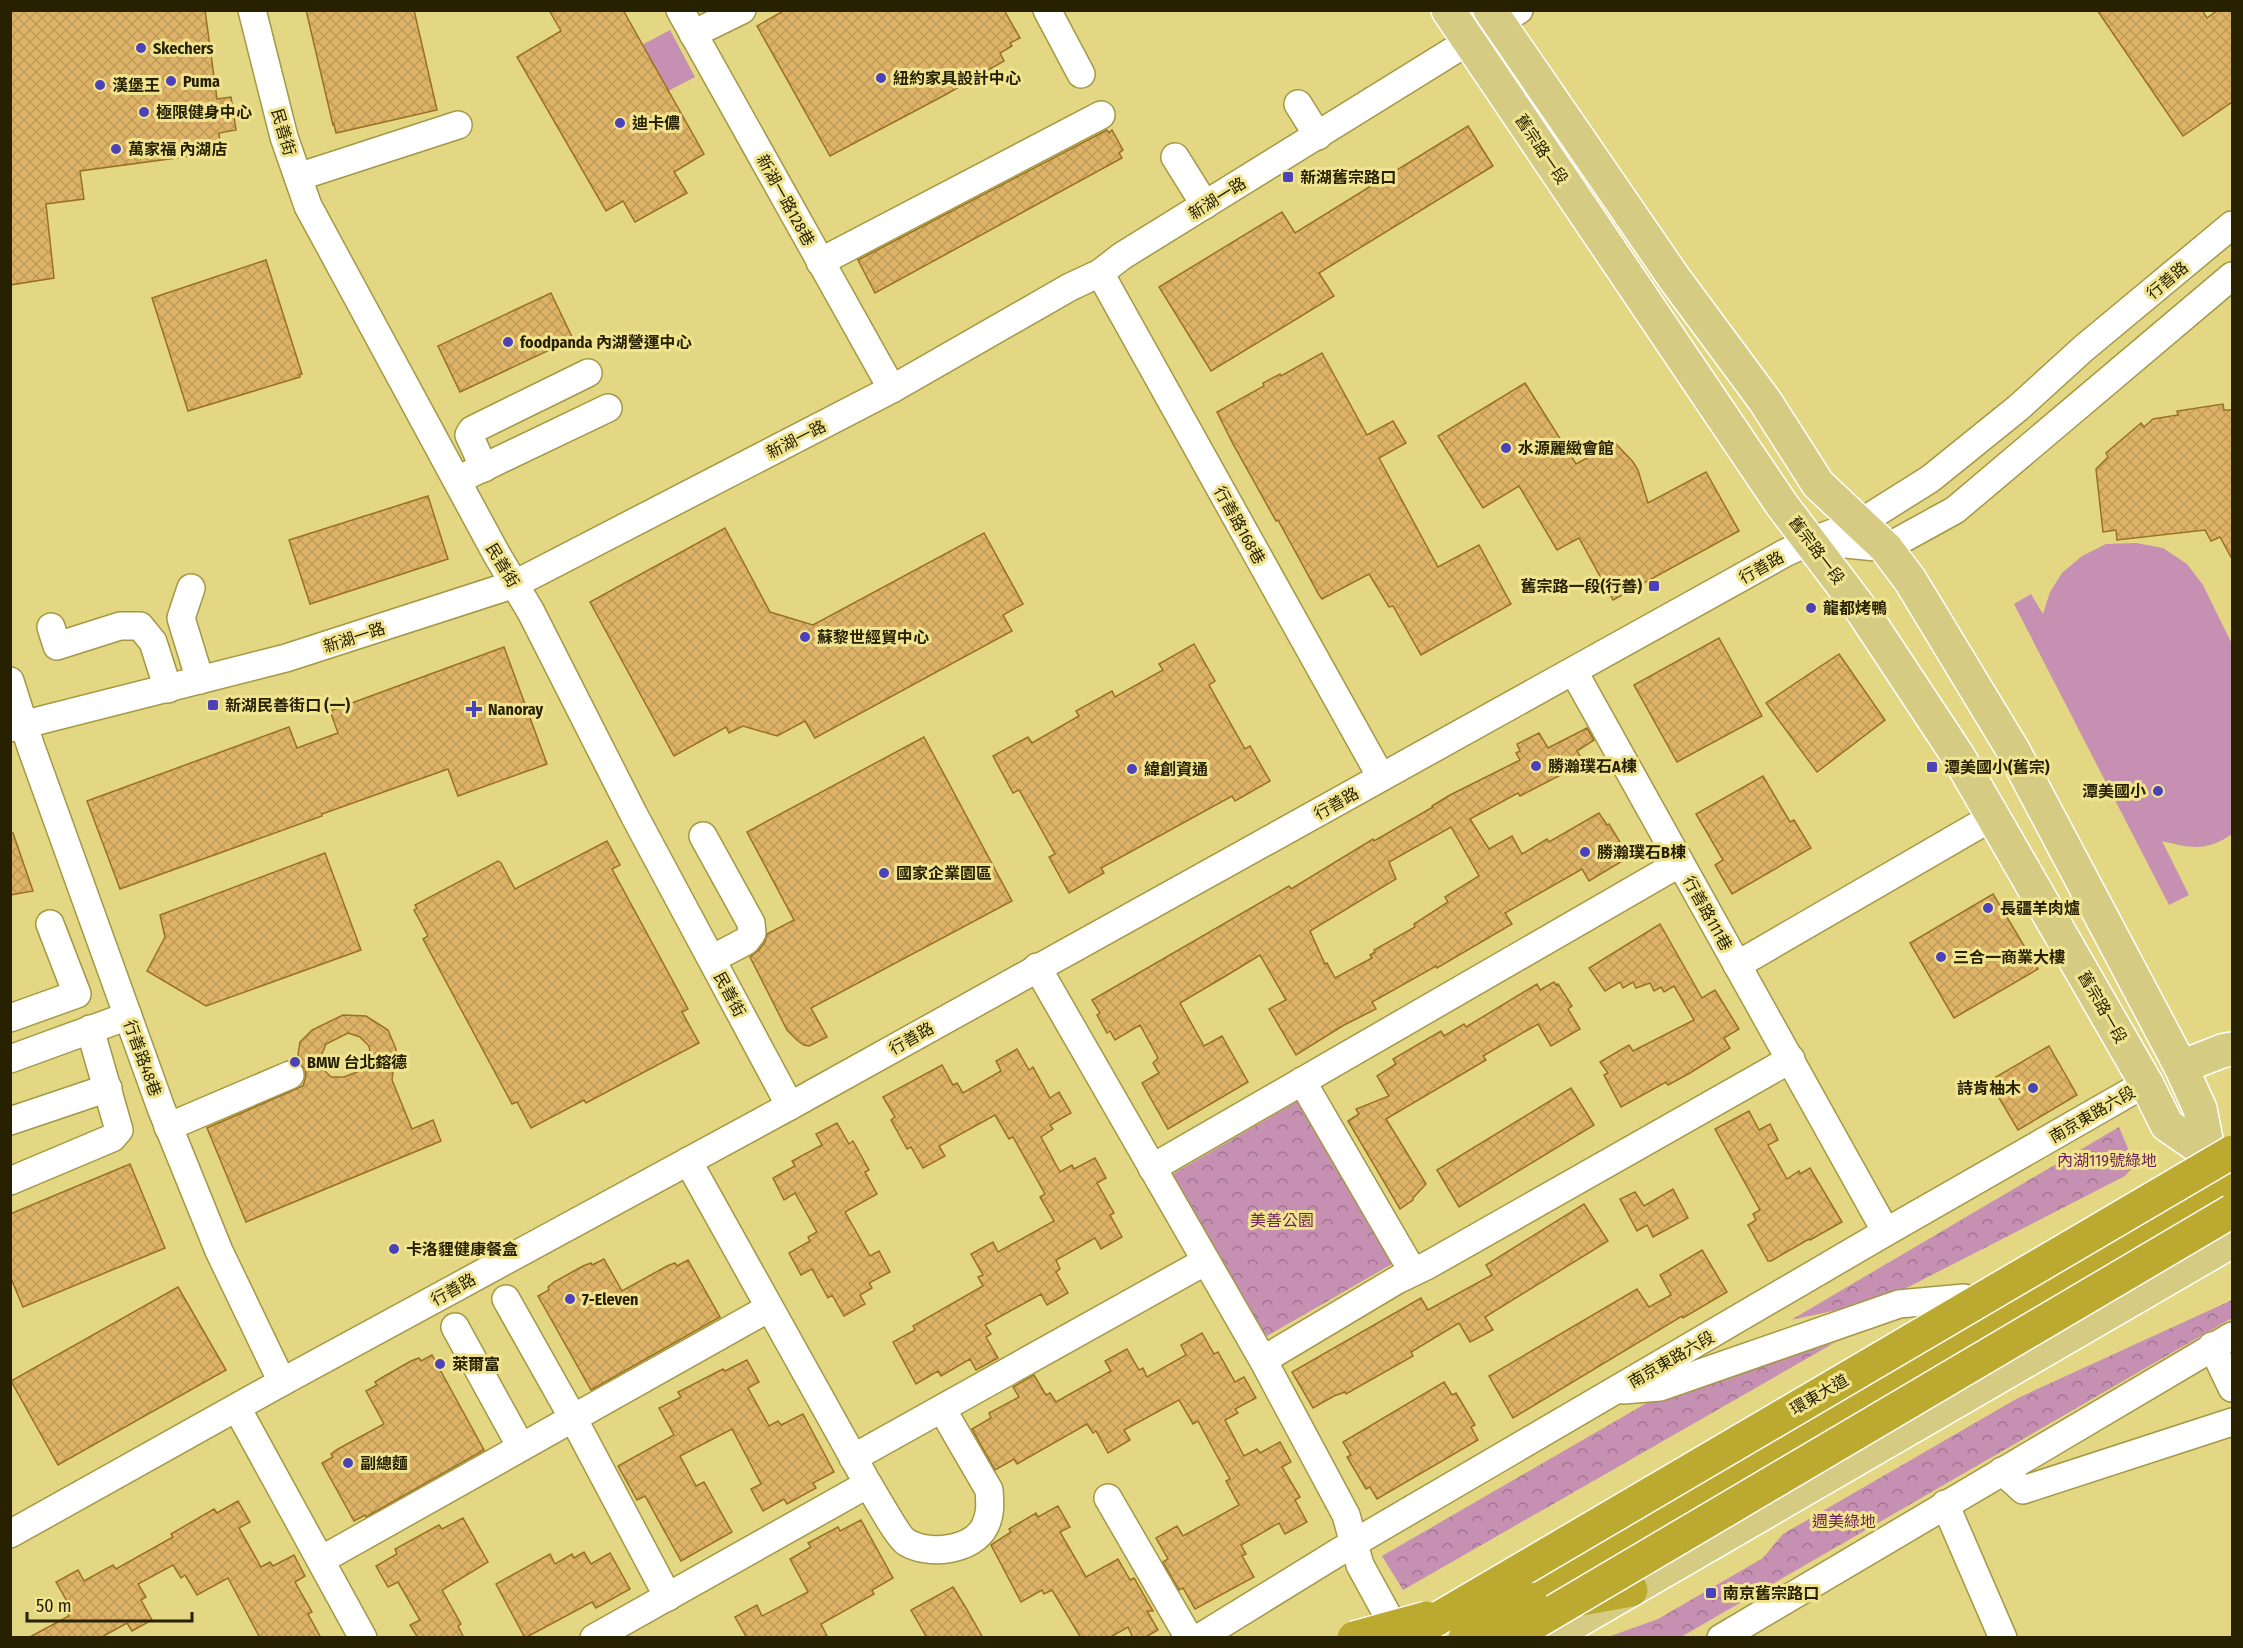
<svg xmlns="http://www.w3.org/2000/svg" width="2243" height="1648" viewBox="0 0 2243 1648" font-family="'Fira Sans Condensed','Noto Sans TC',sans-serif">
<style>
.forest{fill:url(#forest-crowns)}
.pitch{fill:#c690b3}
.building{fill:url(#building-cross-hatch);stroke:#997121;stroke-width:1.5;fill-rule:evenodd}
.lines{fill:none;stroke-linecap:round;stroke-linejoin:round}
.minor-casing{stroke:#a59844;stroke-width:30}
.major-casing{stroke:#fff;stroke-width:36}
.highway-casing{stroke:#fff;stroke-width:36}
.minor{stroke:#fff;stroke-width:27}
.major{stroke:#d6cb83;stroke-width:33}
.highway{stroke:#bba930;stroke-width:33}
.highway-bridge-casing{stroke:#fff;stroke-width:36;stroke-linecap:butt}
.highway-bridge{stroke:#bba930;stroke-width:33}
.poi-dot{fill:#4b41b8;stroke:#f1e490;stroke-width:2}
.labels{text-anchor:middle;stroke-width:6;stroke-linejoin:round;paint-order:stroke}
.poi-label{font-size:16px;font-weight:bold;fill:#272100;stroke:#f1e490;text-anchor:start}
.street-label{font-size:16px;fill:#272100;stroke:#f1e490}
.park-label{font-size:16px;fill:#6a1f56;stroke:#f1e490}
</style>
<defs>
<pattern id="forest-crowns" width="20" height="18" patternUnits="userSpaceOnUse" patternTransform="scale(1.5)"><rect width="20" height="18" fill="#c690b3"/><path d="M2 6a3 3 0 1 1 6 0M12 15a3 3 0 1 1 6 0" fill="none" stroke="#a1758f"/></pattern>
<pattern id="building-cross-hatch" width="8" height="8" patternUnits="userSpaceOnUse" patternTransform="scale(1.5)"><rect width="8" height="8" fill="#deb368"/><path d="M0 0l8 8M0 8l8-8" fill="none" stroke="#be9a58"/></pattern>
</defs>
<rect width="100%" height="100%" fill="#e4d783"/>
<g class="forest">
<polygon points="1298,1101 1392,1264 1265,1337 1171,1175"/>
<polygon points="2119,1127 2135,1165 2125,1176 1883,1300 1791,1320"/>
<polygon points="2232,1300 2232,1318 1681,1637 1608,1637 1658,1619 1763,1558 1783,1534 2018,1398"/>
<polygon points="1834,1343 1403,1590 1382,1556 1657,1397"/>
</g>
<g class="pitch">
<polygon points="670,30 695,77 668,91 642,45"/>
<path d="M 2136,543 L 2163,548 L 2187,564 L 2203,585 L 2232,644 L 2232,834 C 2207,852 2190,848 2162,841 L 2189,895 L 2169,905 L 2014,604 L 2031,594 L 2043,614 L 2050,592 L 2062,573 L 2082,556 L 2106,544 Z"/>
</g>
<g class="building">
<polygon points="10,10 205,10 217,99 231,97 236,130 219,133 221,152 80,171 84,199 46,204 54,278 10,285"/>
<polygon points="306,10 414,10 437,110 336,133 334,124 333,125"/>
<polygon points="549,10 623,10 704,154 674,172 687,193 635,222 623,201 606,211 517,57 561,31"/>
<polygon points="785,10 1004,10 1020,38 1010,43 1012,46 1000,53 1004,61 945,95 830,156 757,26"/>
<polygon points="2097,10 2202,10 2207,18 2218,10 2232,10 2232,102 2183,136"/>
<polygon points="1468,126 1493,166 1319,273 1334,296 1211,371 1159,287 1282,212 1295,233"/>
<polygon points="1107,130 1109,133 1112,130 1123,150 1119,153 1122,158 875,293 858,260"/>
<polygon points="266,260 302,374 299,375 300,377 188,411 152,298"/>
<polygon points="551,293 573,339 460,392 438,346"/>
<polygon points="1322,353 1367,435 1393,421 1406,443 1379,458 1438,567 1479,545 1511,604 1421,655 1393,606 1389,607 1369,574 1322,599 1319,595 1278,520 1276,521 1233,444 1217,412 1264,386 1263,383 1280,374 1281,376"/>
<polygon points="1525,383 1576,464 1615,443 1633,462 1638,470 1648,503 1706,472 1739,531 1613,600 1579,538 1557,550 1519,486 1483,508 1438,436"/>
<polygon points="2223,404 2224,410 2232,410 2232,559 2220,537 2211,541 2205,530 2117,540 2116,530 2103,532 2096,469 2108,457 2106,453 2141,423 2144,427 2153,419 2178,415 2177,411"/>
<polygon points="428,496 448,559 310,604 289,540"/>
<polygon points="725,528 770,612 813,625 984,533 1023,604 1003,615 1012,631 815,738 805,721 777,736 743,726 729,733 726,727 674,756 590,602"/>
<polygon points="1719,638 1762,716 1677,762 1634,685"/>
<polygon points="1194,644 1215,681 1209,685 1245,749 1250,746 1270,781 1235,801 1232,796 1101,868 1104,873 1069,893 1049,857 1055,854 1019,790 1013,793 993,756 1028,737 1032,743 1079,716 1076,711 1112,691 1115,697 1163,670 1159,664"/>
<polygon points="504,647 547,764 458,796 448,769 322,814 322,816 120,889 87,801 289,727 297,748 338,733 330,711"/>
<polygon points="1839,654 1885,720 1817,772 1766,703"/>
<path d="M 1587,728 L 1594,740 L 1577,751 L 1584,763 L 1520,796 L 1518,793 L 1470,819 L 1489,849 L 1512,836 L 1522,854 L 1547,839 L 1549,842 L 1599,813 L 1607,825 L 1609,824 L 1629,857 L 1589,881 L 1582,869 L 1505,913 L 1512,924 L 1437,968 L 1436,966 L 1372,1002 L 1376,1009 L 1344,1025 L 1296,1055 L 1269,1009 L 1286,1000 L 1260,955 L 1229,974 L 1180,1003 L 1204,1046 L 1222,1036 L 1248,1082 L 1168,1129 L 1142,1083 L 1159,1073 L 1153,1063 L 1158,1058 L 1140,1025 L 1115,1040 L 1110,1031 L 1107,1033 L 1097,1015 L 1100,1013 L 1092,1000 L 1289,886 L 1291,889 L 1373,839 L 1374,841 L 1433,807 L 1432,806 L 1450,795 L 1520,760 L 1516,753 L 1520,751 L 1517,744 L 1539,733 L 1548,748 ZM 1451,827 L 1479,876 L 1445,897 L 1448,902 L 1414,924 L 1415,927 L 1374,950 L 1375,952 L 1370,955 L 1372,958 L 1335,978 L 1327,963 L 1325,964 L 1310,931 L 1396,879 L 1389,862 Z"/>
<polygon points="924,737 1012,901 811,1008 827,1037 809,1046 804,1045 798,1041 787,1030 750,957 759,950 765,942 767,934 794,920 747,832"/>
<polygon points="1763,776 1790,822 1794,820 1811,848 1732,894 1715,865 1723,860 1696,814"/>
<polygon points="13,833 33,891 10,895 10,834"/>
<polygon points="607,841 620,865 612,869 688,1009 682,1012 699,1043 586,1103 584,1100 531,1128 517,1102 512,1104 423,939 428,936 414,910 417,908 415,905 498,861 501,863 515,889"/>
<polygon points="325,853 361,950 206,1006 147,971 165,937 160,915"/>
<polygon points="1993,894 2038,969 1954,1018 1910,943"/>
<polygon points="1660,924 1702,998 1715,990 1739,1029 1724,1038 1730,1048 1690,1073 1668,1085 1666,1082 1621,1107 1604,1075 1608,1073 1600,1062 1629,1045 1633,1051 1694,1020 1674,986 1664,992 1661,987 1654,991 1650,983 1636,988 1633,982 1623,988 1620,982 1605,991 1589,968"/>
<polygon points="1554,982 1556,985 1558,984 1572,1006 1568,1009 1580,1029 1551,1046 1538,1024 1483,1056 1486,1060 1386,1119 1426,1184 1413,1198 1413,1200 1400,1209 1348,1121 1359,1114 1356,1109 1389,1096 1377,1076 1396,1064 1393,1059 1441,1031 1444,1036 1464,1024 1466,1027 1537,984 1540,990"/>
<path d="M 343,1015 L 366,1016 L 388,1030 L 396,1049 L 392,1080 L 412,1129 L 433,1120 L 441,1141 L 246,1222 L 207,1128 L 303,1086 L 306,1076 L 305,1069 L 297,1061 L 300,1042 L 312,1030 ZM 348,1033 L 360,1037 L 369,1046 L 371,1058 L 365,1069 L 344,1077 L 331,1077 L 323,1069 L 321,1056 L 326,1044 Z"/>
<polygon points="2049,1046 2077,1095 2018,1130 1989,1081"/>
<polygon points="1017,1049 1029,1070 1033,1067 1050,1098 1059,1092 1071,1113 1050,1125 1053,1129 1041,1137 1060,1172 1072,1165 1074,1169 1095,1158 1106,1178 1097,1183 1114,1213 1110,1215 1122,1237 1101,1249 1095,1238 1056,1260 1060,1269 1056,1272 1068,1293 1047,1305 1041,1294 985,1325 991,1334 986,1337 998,1358 976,1370 970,1359 941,1376 938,1371 916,1384 893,1342 915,1330 913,1326 983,1286 978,1277 983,1275 971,1254 993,1242 998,1252 1054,1221 1040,1197 1045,1194 1013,1137 1009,1139 995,1115 939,1146 945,1156 923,1168 911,1147 907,1149 891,1120 895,1117 883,1097 942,1065 953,1085 957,1083 963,1093 1001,1071 996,1061"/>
<polygon points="1571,1088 1594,1125 1459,1207 1437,1170"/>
<polygon points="1749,1111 1759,1130 1770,1124 1778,1140 1768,1145 1787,1179 1799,1171 1800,1174 1810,1168 1842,1222 1810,1240 1809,1239 1771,1261 1768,1261 1748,1225 1756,1220 1753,1214 1760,1210 1715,1129"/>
<polygon points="837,1123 849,1144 853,1141 869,1170 865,1172 877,1194 845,1212 870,1256 879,1251 890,1272 869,1283 872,1288 860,1295 865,1304 844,1316 832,1295 828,1298 812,1269 801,1275 789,1253 810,1241 808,1237 817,1232 795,1193 784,1200 773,1178 795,1166 792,1161 822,1145 816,1134"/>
<polygon points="130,1164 165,1248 23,1307 10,1276 10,1214"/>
<polygon points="1673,1189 1688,1218 1653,1237 1647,1225 1637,1231 1620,1199 1635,1192 1644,1206"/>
<polygon points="1584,1204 1608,1241 1485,1317 1493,1330 1470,1342 1459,1323 1411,1352 1413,1356 1346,1394 1345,1392 1334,1396 1313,1408 1292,1372 1421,1298 1428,1310 1492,1275 1486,1265"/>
<polygon points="1702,1250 1727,1292 1683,1318 1682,1316 1513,1418 1489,1376 1637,1289 1649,1307 1671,1295 1660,1275"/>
<polygon points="604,1259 622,1291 667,1266 675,1263 677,1266 688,1260 720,1317 591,1390 538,1296 549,1290 548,1287 554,1282 583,1266 591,1263 592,1265"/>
<polygon points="178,1287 226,1370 58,1465 11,1381"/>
<polygon points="1202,1333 1214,1354 1218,1352 1235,1382 1244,1377 1256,1398 1235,1409 1238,1413 1225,1420 1244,1456 1257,1449 1260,1453 1280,1442 1291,1462 1282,1467 1300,1497 1295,1500 1307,1522 1285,1534 1279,1523 1241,1545 1246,1554 1242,1556 1254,1577 1195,1609 1183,1588 1179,1590 1163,1562 1168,1559 1156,1538 1177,1526 1183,1536 1239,1505 1226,1481 1230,1479 1218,1458 1198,1421 1193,1424 1179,1400 1124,1430 1130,1440 1108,1453 1096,1431 1093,1433 1087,1424 1017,1464 1014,1459 995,1470 972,1429 991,1418 989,1413 1019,1397 1013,1387 1034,1375 1046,1395 1050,1393 1056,1402 1111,1371 1105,1361 1127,1349 1139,1370 1143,1368 1147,1377 1186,1355 1181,1345"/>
<polygon points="432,1355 484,1450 366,1517 365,1515 354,1521 322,1463 333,1457 331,1454 338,1449 384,1424 366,1391 377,1385 375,1382 383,1377 411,1361 419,1358 421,1361"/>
<polygon points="747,1360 759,1382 748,1388 769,1426 778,1421 781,1425 803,1414 834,1472 813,1483 816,1488 787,1504 784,1499 763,1511 751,1489 761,1484 732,1429 680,1456 696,1486 704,1482 732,1532 681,1561 645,1496 637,1500 618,1466 674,1435 659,1408 681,1397 678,1392 723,1369 725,1371"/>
<polygon points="1444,1382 1452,1395 1456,1393 1475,1425 1471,1427 1478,1440 1377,1499 1370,1487 1366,1489 1347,1457 1351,1455 1343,1442"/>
<polygon points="238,1501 250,1522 239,1528 261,1567 270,1562 273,1566 294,1555 305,1576 295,1582 312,1612 308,1614 321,1638 260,1638 228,1578 197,1595 185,1575 181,1578 173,1565 138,1584 146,1597 141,1600 152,1620 132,1631 127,1623 100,1638 28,1638 69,1616 63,1606 68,1603 56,1582 78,1570 84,1581 113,1565 116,1569 173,1537 171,1534 214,1509 217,1513"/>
<polygon points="1058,1506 1070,1527 1060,1532 1086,1577 1118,1559 1130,1580 1134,1578 1153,1611 1147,1611 1158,1630 1144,1638 1133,1638 1128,1627 1109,1638 1081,1638 1052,1590 1044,1594 1042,1590 1021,1602 991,1545 1011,1532 1009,1529 1036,1513 1038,1517"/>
<polygon points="463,1518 488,1562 442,1590 461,1624 458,1626 464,1638 418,1638 410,1625 420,1620 398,1582 388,1587 376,1566 397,1554 395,1549 439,1525 442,1529"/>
<polygon points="861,1520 893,1578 872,1590 874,1594 821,1624 828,1638 747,1638 735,1617 757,1605 762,1616 808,1592 790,1559 811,1547 808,1543 838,1527 840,1531"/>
<polygon points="584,1552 591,1564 610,1553 630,1589 596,1608 592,1602 525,1638 496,1584 550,1554 555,1564 572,1554 574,1558"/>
<polygon points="953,1587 966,1608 983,1638 927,1638 911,1610"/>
</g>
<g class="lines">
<defs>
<g id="minor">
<polyline points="252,10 284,137 308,206 497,555 531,612 634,815 790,1106"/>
<polyline points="680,10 892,389"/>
<polyline points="1047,10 1081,74"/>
<polyline points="693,34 742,10"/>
<polyline points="1298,104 1318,136"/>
<polyline points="1175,157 1205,205"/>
<polyline points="298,177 458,125"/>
<polyline points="820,262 1101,115"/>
<polyline points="1100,273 1381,777"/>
<polyline points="484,468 469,435 472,430 588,373"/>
<polyline points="468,475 608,408"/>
<polyline points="1816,541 1886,548 1955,510 2232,276"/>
<polyline points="191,588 181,618 200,680"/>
<polyline points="51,627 57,646 120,626 140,626 153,642 168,689"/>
<polyline points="1574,672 1886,1232"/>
<polyline points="10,681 31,747 161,1108 219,1251 282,1382"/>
<polyline points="10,728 286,658 515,584 892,389 1070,287 1100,273 1122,256 1519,10"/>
<polyline points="703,836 751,923 752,933 746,941 712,959"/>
<polyline points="1737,965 1994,816"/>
<polyline points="1037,967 1263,1360 1346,1515 1360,1565 1400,1638"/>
<polyline points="10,1018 77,994 50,924"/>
<polyline points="10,1059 128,1016"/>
<polyline points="1302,1081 1413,1272"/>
<polyline points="10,1121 108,1088"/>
<polyline points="168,1127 290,1075"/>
<polyline points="1152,1168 1680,863"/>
<polyline points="10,1181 112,1138 119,1130 90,1029"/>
<polyline points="506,1299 573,1418 668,1597"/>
<polyline points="455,1327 521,1447"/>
<polyline points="2212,1346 2232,1388"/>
<polyline points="1263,1360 1397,1280 1428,1265 1791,1059"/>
<polyline points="1623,1390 1660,1387 1899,1304 1964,1298"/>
<polyline points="237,1408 363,1638"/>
<polyline points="853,1458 1206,1261"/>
<polyline points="2002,1471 2023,1490 2232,1422"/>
<path d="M 868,1484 C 875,1495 898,1537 906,1542 C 928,1556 973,1551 985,1526 C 991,1514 990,1503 989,1490 L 942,1409"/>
<polyline points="1108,1498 1189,1638"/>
<polyline points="1945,1504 2003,1638"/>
<polyline points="10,1534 282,1382 790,1106 1785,553 1811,541 1860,523 1930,479 2018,408 2084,348 2232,225"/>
<polyline points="321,1560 769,1308"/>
<polyline points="594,1638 868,1484 688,1161"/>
<polyline points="1199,1638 1337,1553 1886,1232 2146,1083"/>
<polyline points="1721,1638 2232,1336"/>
</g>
<g id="major">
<polyline points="1448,10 1782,505 1863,612 1958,756 2146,1083 2167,1125 2209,1154 2228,1185"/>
<polyline points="1490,10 1674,278 1765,401 1818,484 1886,548 1910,580 2013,750 2181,1067 2200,1109 2209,1154"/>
<polyline points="2181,1067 2222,1051 2232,1049"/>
<polyline points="1548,1638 2232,1241"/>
</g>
<g id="highway">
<polyline points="1576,1600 1631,1590"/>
<polyline points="1506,1612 2232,1184"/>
</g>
</defs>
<use href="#minor" class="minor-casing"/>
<use href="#major" class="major-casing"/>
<use href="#highway" class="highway-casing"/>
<use href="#minor" class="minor"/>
<use href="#major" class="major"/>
<use href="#highway" class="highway"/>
<defs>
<g id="highway-bridge">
<polyline points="1354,1638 1427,1618"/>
<polyline points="1405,1638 2232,1152"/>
<polyline points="1465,1638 1530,1599"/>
<polyline points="1509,1638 2232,1211"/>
</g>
</defs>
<use href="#highway-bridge" class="highway-bridge-casing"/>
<use href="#highway-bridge" class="highway-bridge"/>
</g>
<g class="poi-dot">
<circle cx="141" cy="48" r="6"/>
<circle cx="881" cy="78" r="6"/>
<circle cx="171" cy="81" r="6"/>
<circle cx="100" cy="85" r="6"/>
<circle cx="144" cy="112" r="6"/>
<circle cx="620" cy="123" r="6"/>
<circle cx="116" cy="149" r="6"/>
<rect x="1282" y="171" width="12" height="12" rx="3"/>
<circle cx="508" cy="342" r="6"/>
<circle cx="1506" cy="448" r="6"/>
<rect x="1648" y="580" width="12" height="12" rx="3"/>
<circle cx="1811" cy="608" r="6"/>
<circle cx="805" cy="637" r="6"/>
<rect x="207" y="699" width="12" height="12" rx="3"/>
<path d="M471 700h6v6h6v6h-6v6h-6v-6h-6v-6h6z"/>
<circle cx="1536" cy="766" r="6"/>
<rect x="1926" y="761" width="12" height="12" rx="3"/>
<circle cx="1132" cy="769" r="6"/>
<circle cx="2158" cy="791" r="6"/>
<circle cx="1585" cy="852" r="6"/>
<circle cx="884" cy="873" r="6"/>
<circle cx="1988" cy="908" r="6"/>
<circle cx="1941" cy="957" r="6"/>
<circle cx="295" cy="1062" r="6"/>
<circle cx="2033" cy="1088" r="6"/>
<circle cx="394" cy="1249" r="6"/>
<circle cx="570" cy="1299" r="6"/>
<circle cx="440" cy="1364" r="6"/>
<circle cx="348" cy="1463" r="6"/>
<rect x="1705" y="1587" width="12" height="12" rx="3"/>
</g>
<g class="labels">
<g class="poi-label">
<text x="153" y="54">Skechers</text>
<text x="893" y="84">紐約家具設計中心</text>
<text x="183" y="87">Puma</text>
<text x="112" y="91">漢堡王</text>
<text x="156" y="118">極限健身中心</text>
<text x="632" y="129">迪卡儂</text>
<text x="128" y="155">萬家福 內湖店</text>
<text x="1300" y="183">新湖舊宗路口</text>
<text x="520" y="348">foodpanda 內湖營運中心</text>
<text x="1518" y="454">水源麗緻會館</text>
<text x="1642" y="592" text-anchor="end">舊宗路一段(行善)</text>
<text x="1823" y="614">龍都烤鴨</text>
<text x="817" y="643">蘇黎世經貿中心</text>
<text x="225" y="711">新湖民善街口 (一)</text>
<text x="488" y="715">Nanoray</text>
<text x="1548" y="772">勝瀚璞石A棟</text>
<text x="1944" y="773">潭美國小(舊宗)</text>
<text x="1144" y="775">緯創資通</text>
<text x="2146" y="797" text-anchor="end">潭美國小</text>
<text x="1597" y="858">勝瀚璞石B棟</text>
<text x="896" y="879">國家企業園區</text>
<text x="2000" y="914">長疆羊肉爐</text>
<text x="1953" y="963">三合一商業大樓</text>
<text x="307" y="1068">BMW 台北鎔德</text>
<text x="2021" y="1094" text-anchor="end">詩肯柚木</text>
<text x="406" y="1255">卡洛貍健康餐盒</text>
<text x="582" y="1305">7-Eleven</text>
<text x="452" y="1370">萊爾富</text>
<text x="360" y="1469">副總麵</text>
<text x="1723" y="1599">南京舊宗路口</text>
</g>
<g class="street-label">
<text transform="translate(284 132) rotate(74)" y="6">民善街</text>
<text transform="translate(1542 149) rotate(56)" y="6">舊宗路一段</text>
<text transform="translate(1217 198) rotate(-32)" y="6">新湖一路</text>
<text transform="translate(786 200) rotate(61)" y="6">新湖一路128巷</text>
<text transform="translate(2167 280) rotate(-40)" y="6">行善路</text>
<text transform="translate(796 439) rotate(-27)" y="6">新湖一路</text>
<text transform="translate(1240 525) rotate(61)" y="6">行善路168巷</text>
<text transform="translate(1817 550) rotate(53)" y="6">舊宗路一段</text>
<text transform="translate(503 565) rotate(59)" y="6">民善街</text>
<text transform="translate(1761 567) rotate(-29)" y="6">行善路</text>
<text transform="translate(354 637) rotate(-18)" y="6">新湖一路</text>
<text transform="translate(1336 803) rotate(-29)" y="6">行善路</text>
<text transform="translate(1708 913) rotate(61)" y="6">行善路111巷</text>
<text transform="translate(730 994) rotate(62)" y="6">民善街</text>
<text transform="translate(2103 1007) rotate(60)" y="6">舊宗路一段</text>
<text transform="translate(911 1038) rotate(-29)" y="6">行善路</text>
<text transform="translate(143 1058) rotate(70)" y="6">行善路48巷</text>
<text transform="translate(2092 1114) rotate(-30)" y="6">南京東路六段</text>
<text transform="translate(453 1289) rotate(-29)" y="6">行善路</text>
<text transform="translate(1671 1359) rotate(-30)" y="6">南京東路六段</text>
<text transform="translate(1819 1394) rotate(-30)" y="6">環東大道</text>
</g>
<g class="park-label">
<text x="2107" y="1166">內湖119號綠地</text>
<text x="1282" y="1226">美善公園</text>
<text x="1844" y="1527">週美綠地</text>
</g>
</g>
<rect width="2243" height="1648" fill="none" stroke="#272100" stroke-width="24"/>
<path d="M27 1612v9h165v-9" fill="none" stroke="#272100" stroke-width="3"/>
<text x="36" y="1612" font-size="18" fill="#272100" stroke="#f1e490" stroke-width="4.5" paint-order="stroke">50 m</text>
</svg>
